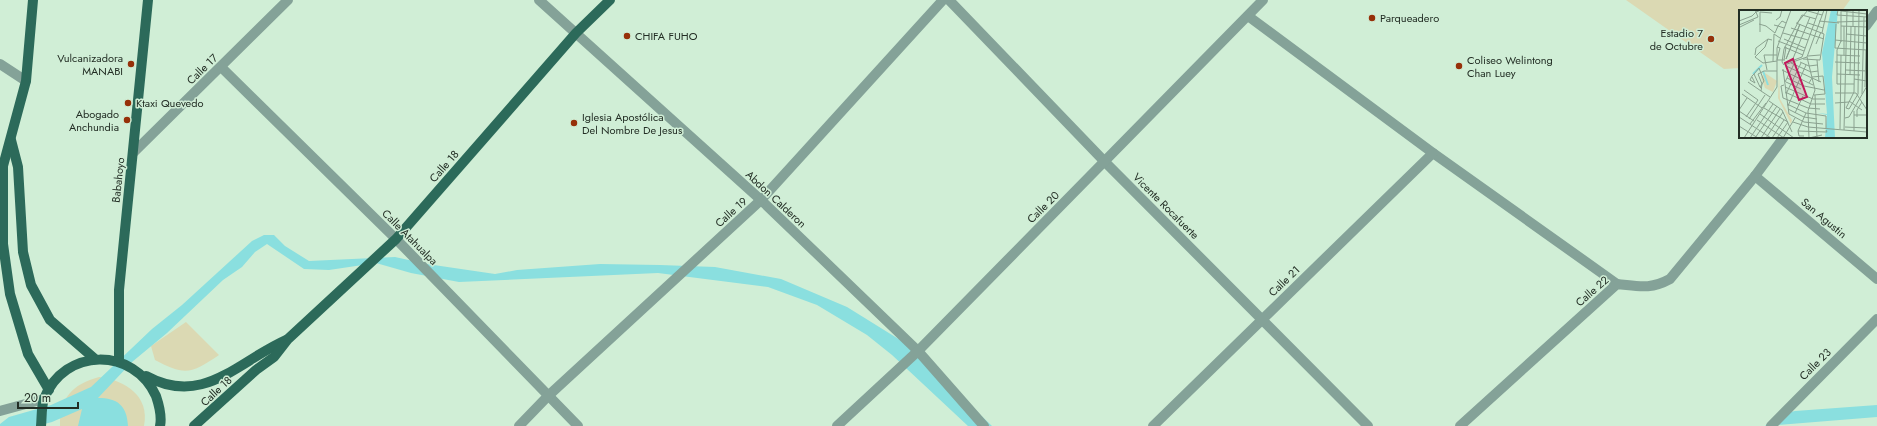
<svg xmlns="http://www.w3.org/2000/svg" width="1877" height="426" viewBox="0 0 1877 426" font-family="Jost,sans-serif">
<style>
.green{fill:#dbd9b3}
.water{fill:#8adfdf}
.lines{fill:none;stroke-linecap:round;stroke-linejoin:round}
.minor{stroke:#84a298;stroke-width:10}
.major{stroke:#2c6a5a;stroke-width:10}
.poi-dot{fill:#963009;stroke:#d0eed6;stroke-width:1.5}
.labels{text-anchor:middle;stroke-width:3;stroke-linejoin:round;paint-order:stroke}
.poi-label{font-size:11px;fill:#222d24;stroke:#d0eed6;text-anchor:start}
.street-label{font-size:11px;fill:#222d24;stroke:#d0eed6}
.inset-river{fill:none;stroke:#8adfdf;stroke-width:2}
.inset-road{fill:none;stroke:#8aa18f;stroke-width:1}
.view{fill:#c2185b;fill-opacity:0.15;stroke:#c2185b;stroke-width:2}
.inset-edge{fill:none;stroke:#222d24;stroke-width:2}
</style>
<rect width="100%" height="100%" fill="#d0eed6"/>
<g class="green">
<polygon points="1626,0 1850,0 1842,11 1740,11 1740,68 1724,69"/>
<path d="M 186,322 L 219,355 C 191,374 185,376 155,360 L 151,346 Z"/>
<path d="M 99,377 C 125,380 150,396 144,426 L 60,426 C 59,398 73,384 99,377 Z"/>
</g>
<g class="water">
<path d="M 264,235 L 274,235 L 285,246 L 309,261 L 395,257 L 427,264 L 495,274 L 517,270 L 600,264 L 660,265 L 715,267 L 781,279 L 847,307 L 905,343 L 992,426 L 968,426 L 892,355 L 867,335 L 817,305 L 768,287 L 658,273 L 459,282 L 411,273 L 376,263 L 329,270 L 304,269 L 267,244 L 255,252 L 242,267 L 223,280 L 167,333 L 132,362 L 98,398 C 117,398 127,405 128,426 L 78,426 L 82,409 L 52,422 L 37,426 L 0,426 L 0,424 L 9,417 L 51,405 L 91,387 L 152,329 L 182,305 L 252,241 Z"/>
<polygon points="1877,405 1877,417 1765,426 1775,416 1795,411"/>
</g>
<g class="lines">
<g class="minor">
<polyline points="539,0 761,200 918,351 984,426"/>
<polyline points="949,0 1105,162 1368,426"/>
<polyline points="1248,16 1433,153 1617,284"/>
<polyline points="1866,26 1877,11"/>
<polyline points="0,64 26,81"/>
<polyline points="221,67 396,239 578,426"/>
<polyline points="133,153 288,0"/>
<polyline points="1755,176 1877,279"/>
<polyline points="0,411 44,399"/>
<polyline points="519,426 548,396 761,200 943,0"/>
<polyline points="837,426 918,351 1263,0"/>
<polyline points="1153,426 1433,153"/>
<path d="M 1460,426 L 1617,284 C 1638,286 1650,290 1670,279 L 1755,176 L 1784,137"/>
<polyline points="1771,426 1877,319"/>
</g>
<g class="major">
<polyline points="33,0 26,81 3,166 3,244 10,294 28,354 49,390"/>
<polyline points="11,140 18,167 23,252 31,285 50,320 95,359"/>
<polyline points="119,362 119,290 148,0"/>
<path d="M 146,376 C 203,407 237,362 286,340"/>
<path d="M 41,426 C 42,417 41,408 44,399 C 64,347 134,347 156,396 C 159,405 162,417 160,426"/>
<polyline points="194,426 256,370 274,357 288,339 396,239 576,33 610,0"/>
</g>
</g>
<g class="poi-dot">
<circle cx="1372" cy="18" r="4"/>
<circle cx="627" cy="36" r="4"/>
<circle cx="1711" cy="39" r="4"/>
<circle cx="131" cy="64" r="4"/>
<circle cx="1459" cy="66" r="4"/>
<circle cx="128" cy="103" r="4"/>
<circle cx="127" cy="120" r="4"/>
<circle cx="574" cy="123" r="4"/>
</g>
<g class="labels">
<g class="poi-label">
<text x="1380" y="22">Parqueadero</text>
<text x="1703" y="37" text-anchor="end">Estadio 7<tspan x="1703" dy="13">de Octubre</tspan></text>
<text x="635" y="40">CHIFA FUHO</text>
<text x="123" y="62" text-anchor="end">Vulcanizadora<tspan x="123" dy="13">MANABI</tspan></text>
<text x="1467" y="64">Coliseo Welintong<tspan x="1467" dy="13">Chan Luey</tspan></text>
<text x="136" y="107">Ktaxi Quevedo</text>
<text x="119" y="118" text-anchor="end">Abogado<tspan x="119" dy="13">Anchundia</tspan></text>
<text x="582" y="121">Iglesia Apostólica<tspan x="582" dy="13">Del Nombre De Jesus</tspan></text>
</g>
<g class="street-label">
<text transform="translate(202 69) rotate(-44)" y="4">Calle 17</text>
<text transform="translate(444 166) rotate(-49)" y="4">Calle 18</text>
<text transform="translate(118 180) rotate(-84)" y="4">Babahoyo</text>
<text transform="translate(776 199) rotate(43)" y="4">Abdon Calderon</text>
<text transform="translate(1166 206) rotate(45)" y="4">Vicente Rocafuerte</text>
<text transform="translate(1043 207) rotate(-45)" y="4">Calle 20</text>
<text transform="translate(731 212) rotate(-42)" y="4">Calle 19</text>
<text transform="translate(1824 218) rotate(40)" y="4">San Agustin</text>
<text transform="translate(410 237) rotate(45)" y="4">Calle Atahualpa</text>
<text transform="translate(1284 281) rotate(-44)" y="4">Calle 21</text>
<text transform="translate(1592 291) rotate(-41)" y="4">Calle 22</text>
<text transform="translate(1815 364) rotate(-45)" y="4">Calle 23</text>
<text transform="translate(216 391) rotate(-43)" y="4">Calle 18</text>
</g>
</g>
<g transform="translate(1739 10)">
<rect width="128" height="128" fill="#d0eed6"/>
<path d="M 26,63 L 38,71 L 34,82 L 26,78 L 22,67 ZM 40,64 L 41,89 L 53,110 L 52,114 L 39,88 Z" fill="#dbd9b3"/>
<path d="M 92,0 L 99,0 L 93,67 L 96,128 L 86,128 L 88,105 L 79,103 L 88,104 L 83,43 Z" fill="#8adfdf"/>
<path class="inset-river" d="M 24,61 L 29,75M 14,64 L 23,55"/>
<path class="inset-road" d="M 99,0 L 98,5 L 128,7M 102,0 L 102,16 L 128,17M 69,1 L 83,5M 102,1 L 128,4M 63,5 L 77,9M 37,10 L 41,7 L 43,0M 0,11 L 13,6 L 17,2 L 16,0M 80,11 L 100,13M 98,12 L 128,11M 57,13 L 85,24 L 81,50 L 64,49M 58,13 L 69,0M 69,13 L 84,18M 20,14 L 27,16 L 36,23 L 39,16 L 45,18M 61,14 L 47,49 L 61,14M 97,14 L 96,38 L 128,40M 0,15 L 19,7 L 17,2 L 22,0M 35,15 L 39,16 L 43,11 L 47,13M 102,16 L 102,32M 114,16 L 114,0M 116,16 L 115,82 L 107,98 L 110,99 L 119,84 L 120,0M 1,17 L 15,10M 52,18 L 85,29M 21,22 L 21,2 L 33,3M 44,23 L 69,30M 83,23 L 88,0M 107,24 L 128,26M 45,29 L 66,38M 33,30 L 29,29 L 26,37 L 16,47 L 24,53 L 38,51M 96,30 L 128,33M 39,31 L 65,41M 102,31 L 98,40 L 98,74 L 115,74M 77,34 L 82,22M 38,37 L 41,38 L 38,50 L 46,50M 45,37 L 64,45M 16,45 L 17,38 L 29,29M 98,45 L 121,46M 105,45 L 105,16M 69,46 L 81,45M 63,47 L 80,0M 45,50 L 47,37M 78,50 L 80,72M 34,51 L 35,24 L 41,28M 53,51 L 71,7M 61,52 L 70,56 L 78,55M 96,52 L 121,53M 47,53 L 63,47M 52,53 L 72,62 L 79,61M 48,54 L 68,47M 45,55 L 43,52 L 45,39 L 63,5M 47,56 L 73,68M 44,59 L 50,104 L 65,112 L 84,114M 28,60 L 25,45 L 38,45M 43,60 L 74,75M 107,60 L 128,61M 98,64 L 121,65M 111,65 L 112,16M 13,67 L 16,73 L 11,70 L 13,66 L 15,64M 73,67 L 84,66 L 86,84 L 75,85M 48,68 L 65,76 L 85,80M 115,69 L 128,71M 9,72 L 22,81M 46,72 L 55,54M 47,72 L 62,79M 70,73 L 73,68 L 82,72M 45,75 L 42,76 L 44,88 L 69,98 L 81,99M 21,77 L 25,71 L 20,58 L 15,64 L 21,77 L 23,79M 46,77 L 74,89 L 86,89M 126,77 L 127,40M 5,80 L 19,90 L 7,107M 46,82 L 72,94 L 86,94M 96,83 L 117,83 L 128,100M 3,84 L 23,98M 47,84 L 62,53M 123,84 L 125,7M 76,85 L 78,128M 31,87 L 22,81 L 23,74 L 19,64 L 25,61 L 38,61M 30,91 L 43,100 L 53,122M 110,91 L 123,100M 96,93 L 110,92M 48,94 L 67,103 L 87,106 L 87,118M 49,96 L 67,55M 25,98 L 49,112 L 38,128M 49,99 L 65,107 L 78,109M 0,100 L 8,88M 0,101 L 15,111M 56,103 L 64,86M 21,104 L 55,128M 115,105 L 128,105M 0,107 L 32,128M 118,107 L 118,100 L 123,92M 106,108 L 110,107 L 128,76M 10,109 L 26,85M 18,110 L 45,128M 54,112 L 69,117M 11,114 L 27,93M 0,116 L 19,128M 69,117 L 128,122M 106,117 L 128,118M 101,119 L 102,45M 105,120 L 108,0M 59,121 L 88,122 L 87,120M 115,121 L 115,101M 65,126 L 60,126 L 59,121 L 67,103M 5,128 L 38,77 L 38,38 L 52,0M 11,128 L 34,94M 16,128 L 38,96M 22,128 L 41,99M 27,128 L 44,102M 33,128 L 45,110M 44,128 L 56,108M 70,128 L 83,125M 70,128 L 69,101 L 76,80 L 68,47 L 85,0"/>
<path class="view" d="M 54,49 L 68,87 L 60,90 L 46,53 Z"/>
<rect width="128" height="128" class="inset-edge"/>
</g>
<path d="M18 402v6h60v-6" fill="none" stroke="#222d24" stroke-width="2"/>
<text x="24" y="402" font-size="12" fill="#222d24" stroke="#d0eed6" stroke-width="3" paint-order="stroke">20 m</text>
</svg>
